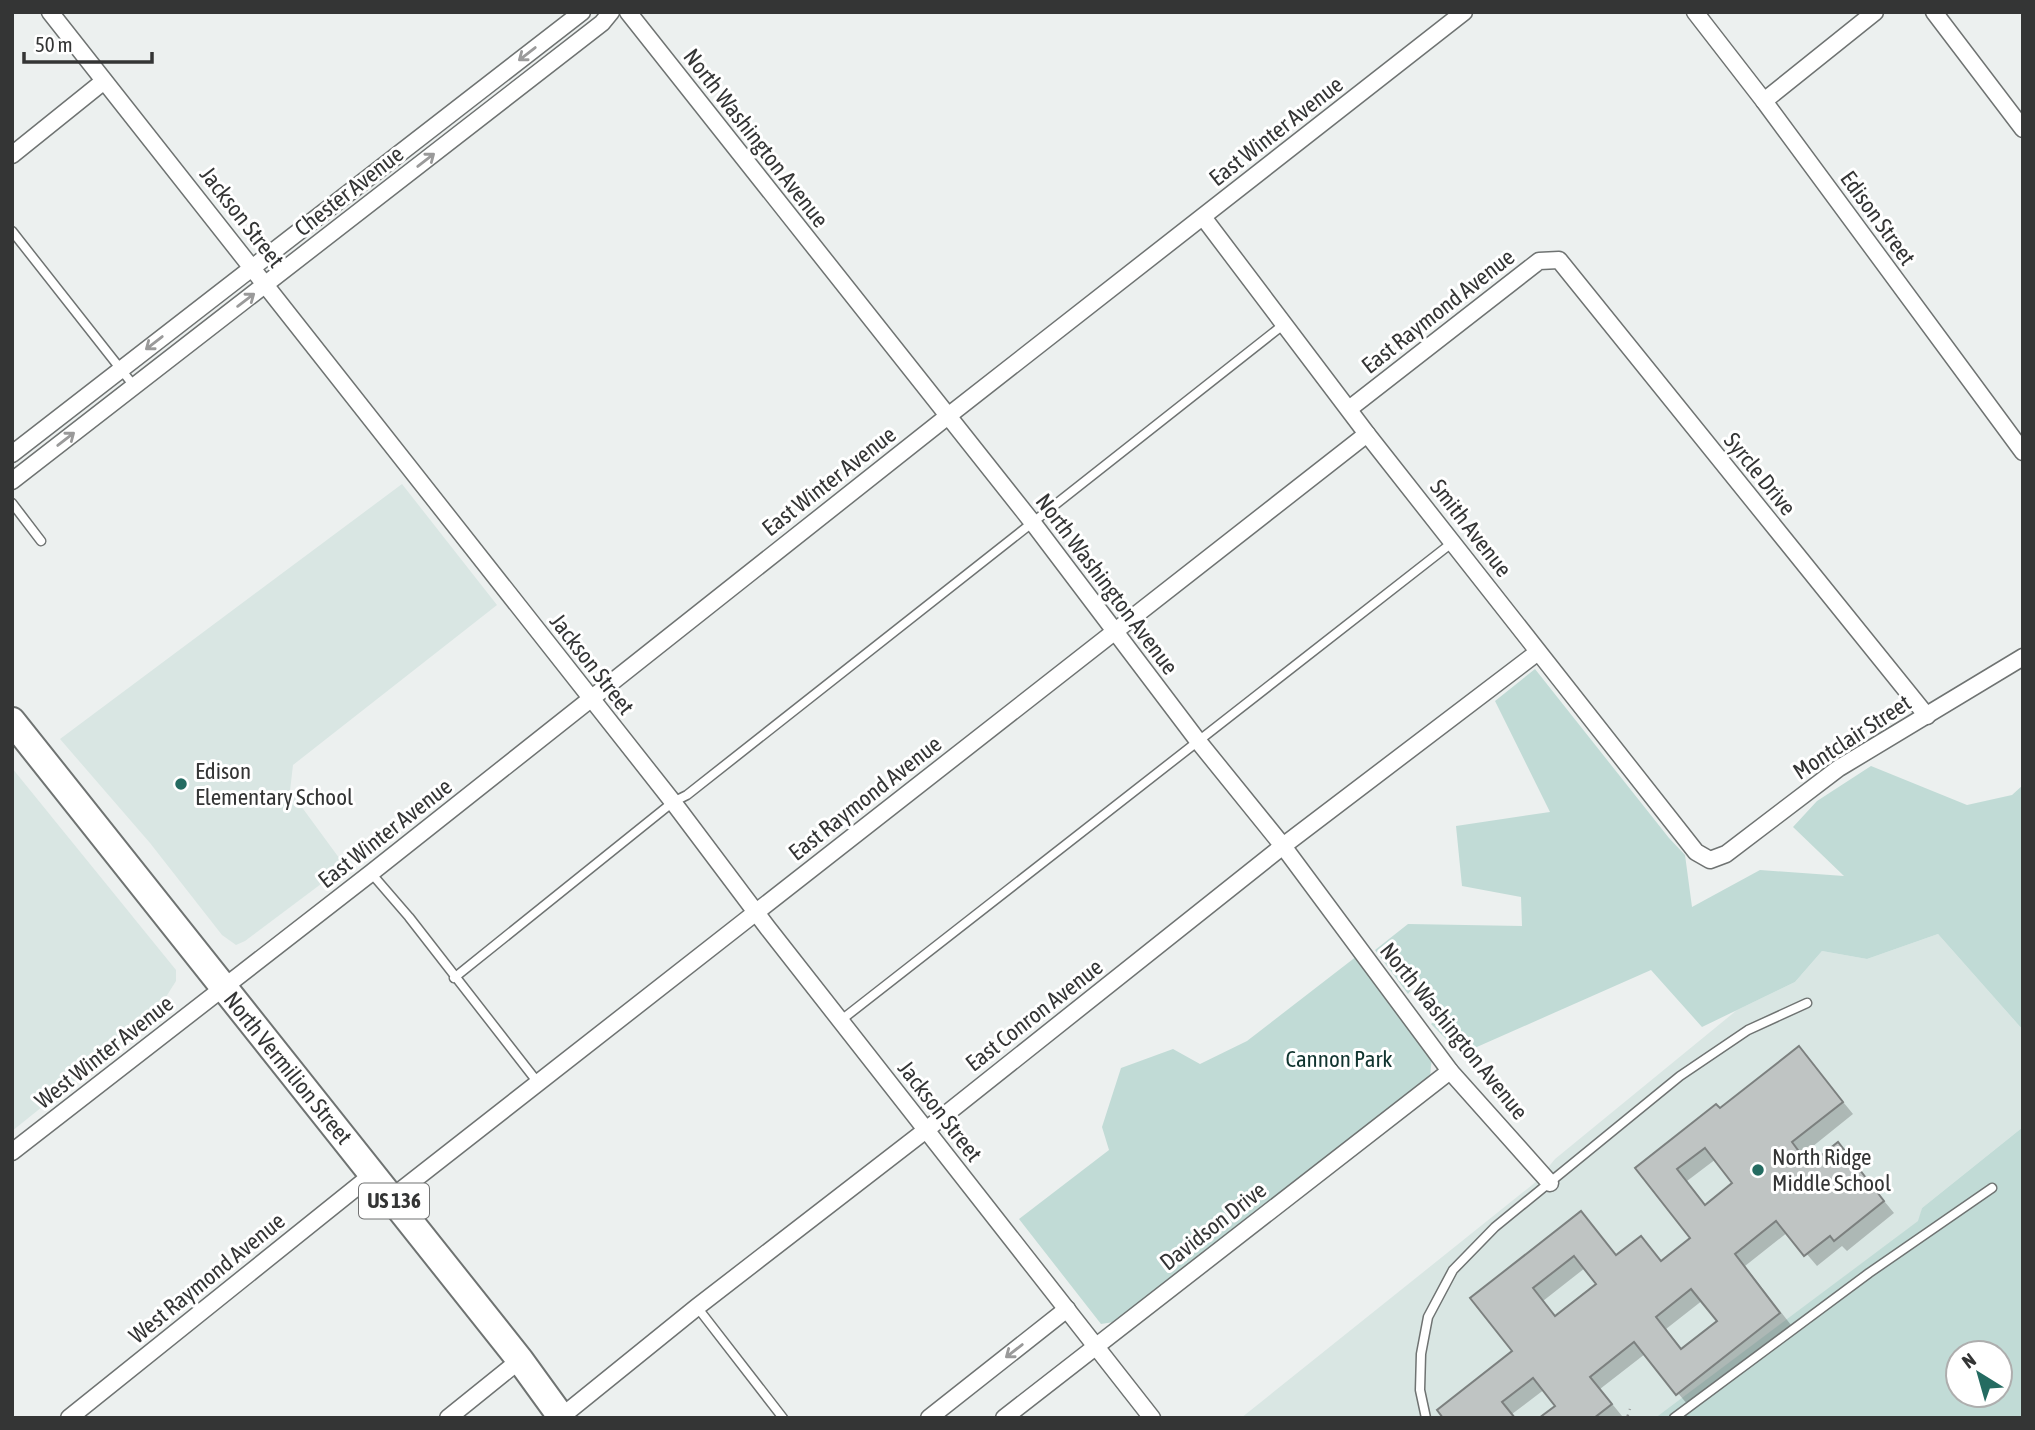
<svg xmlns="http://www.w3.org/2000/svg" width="2035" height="1430" viewBox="0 0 2035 1430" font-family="'Asap Condensed',sans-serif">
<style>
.built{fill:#d9e6e3}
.green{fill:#c1dbd6;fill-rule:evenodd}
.shadow{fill:#0003;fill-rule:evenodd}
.building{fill:#bfc4c3;stroke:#7c807f;stroke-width:2;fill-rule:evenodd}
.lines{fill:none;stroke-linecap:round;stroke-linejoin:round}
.service-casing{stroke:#6f7372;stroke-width:11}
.minor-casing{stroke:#6f7372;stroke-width:19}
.primary-casing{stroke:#6f7372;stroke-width:30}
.path{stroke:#959797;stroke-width:2.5;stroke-dasharray:3.5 5;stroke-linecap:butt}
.service{stroke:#fff;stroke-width:8}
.minor{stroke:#fff;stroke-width:16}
.primary{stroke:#fff;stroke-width:26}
.oneway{stroke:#9a9a9a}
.poi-dot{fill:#246b61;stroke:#fff;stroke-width:2.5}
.labels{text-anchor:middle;stroke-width:6;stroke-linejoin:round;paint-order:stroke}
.shield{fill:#fff;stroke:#717272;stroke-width:2}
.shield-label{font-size:21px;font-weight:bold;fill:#343535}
.street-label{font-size:23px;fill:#343535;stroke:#fff}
.poi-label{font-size:23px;fill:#343535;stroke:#fff;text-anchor:start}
.park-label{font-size:23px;fill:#10342f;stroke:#fff}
</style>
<rect width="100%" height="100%" fill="#ecf0ef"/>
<g class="built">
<polygon points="402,484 497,605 293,765 290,791 345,866 245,941 236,945 222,935 150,843 60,739"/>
<polygon points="12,768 176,970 176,981 164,1000 133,1034 12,1131"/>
<polygon points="1938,934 2023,1030 2023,1127 1922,1208 1919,1221 1655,1418 1241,1418 1537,1181 1555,1159 1737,1010 1795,982 1822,951 1867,959"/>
</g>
<g class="green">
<polygon points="1535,669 1669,838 1685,855 1692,907 1760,870 1844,876 1793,827 1817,801 1871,766 1967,805 2012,795 2023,785 2023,1030 1938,934 1867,959 1822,951 1795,982 1702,1027 1651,970 1461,1054 1431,1024 1443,1015 1419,979 1408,994 1375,950 1408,924 1522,926 1521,897 1462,886 1456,826 1550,812 1495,701"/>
<polygon points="1357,956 1432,1056 1430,1077 1114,1322 1101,1324 1019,1219 1109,1150 1102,1127 1121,1068 1173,1049 1200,1064 1247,1041"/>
<path d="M 2023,1127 L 2023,1418 L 1655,1418 L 1918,1221 L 1922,1208 ZM 1958,1353 L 2000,1353 L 2000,1395 L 1958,1395 Z"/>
</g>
<path class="shadow" d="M 1799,1048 L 1853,1114 L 1802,1155 L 1811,1166 L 1838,1145 L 1894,1213 L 1847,1251 L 1842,1246 L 1817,1266 L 1788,1232 L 1745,1266 L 1791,1325 L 1688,1405 L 1645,1354 L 1600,1389 L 1622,1416 L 1620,1418 L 1542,1418 L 1558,1406 L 1545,1389 L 1512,1414 L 1515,1418 L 1445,1418 L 1514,1351 L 1473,1299 L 1581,1213 L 1618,1257 L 1641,1239 L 1662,1262 L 1693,1239 L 1637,1168 L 1720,1110 ZM 1716,1159 L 1735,1183 L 1706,1206 L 1687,1181 ZM 1585,1268 L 1598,1285 L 1556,1317 L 1543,1301 ZM 1703,1300 L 1719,1321 L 1683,1350 L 1666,1329 Z"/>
<path class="building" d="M 1799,1046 L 1843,1102 L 1792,1142 L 1809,1165 L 1838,1142 L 1884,1201 L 1834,1241 L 1830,1236 L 1804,1256 L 1776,1221 L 1735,1254 L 1780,1313 L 1676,1395 L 1634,1342 L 1590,1377 L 1612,1404 L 1594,1418 L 1539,1418 L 1555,1406 L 1533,1378 L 1502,1402 L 1515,1418 L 1443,1418 L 1437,1410 L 1512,1351 L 1470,1298 L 1581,1211 L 1616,1255 L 1641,1236 L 1661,1261 L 1690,1238 L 1635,1168 L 1716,1104 L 1720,1108 ZM 1705,1148 L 1732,1183 L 1705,1205 L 1677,1169 ZM 1574,1256 L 1596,1284 L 1555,1316 L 1533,1288 ZM 1691,1289 L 1717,1321 L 1681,1349 L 1656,1317 Z"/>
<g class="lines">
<defs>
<g id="service">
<polyline points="12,231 134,386"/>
<polyline points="12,503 41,541"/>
<polyline points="371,873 409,917 539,1084"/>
<polyline points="454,978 673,802 687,795 1283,325"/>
<polyline points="840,1021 1453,542"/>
<polyline points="697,1307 783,1418"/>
<polyline points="1426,1418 1420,1390 1421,1354 1428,1317 1453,1270 1495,1227 1680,1076 1748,1030 1807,1003"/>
<polyline points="1674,1418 1869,1273 1992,1188"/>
</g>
<g id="minor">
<polyline points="50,12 673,802 767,927 1152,1418"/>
<polyline points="628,12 1033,523 1198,741 1283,846 1450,1071 1550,1183"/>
<polyline points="1695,12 1764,101 2023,452"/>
<polyline points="1934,12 2023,129"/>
<polyline points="1764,101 1875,12"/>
<polyline points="12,155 104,81"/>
<polyline points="1203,217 1367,434 1696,852 1710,860 1726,854 1839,768 2023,657"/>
<polyline points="1349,409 1539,261 1559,260 1927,716"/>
<polyline points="12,454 582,12"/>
<polyline points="12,481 602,23 611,12"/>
<polyline points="12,1152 371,873 948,416 1464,12"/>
<polyline points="391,1198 1367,434"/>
<polyline points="561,1417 697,1307 926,1130 1283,846 1538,652"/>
<polyline points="69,1418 373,1174"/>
<polyline points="448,1418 520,1360"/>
<polyline points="929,1418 1067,1309"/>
<polyline points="1004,1418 1450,1071"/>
</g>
<polyline id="primary" points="12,721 520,1360 562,1418"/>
</defs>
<use href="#service" class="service-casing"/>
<use href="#minor" class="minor-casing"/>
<use href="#primary" class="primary-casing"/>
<polyline class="path" points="1627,1418 1630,1409"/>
<use href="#service" class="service"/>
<use href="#minor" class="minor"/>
<use href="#primary" class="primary"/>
</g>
<defs><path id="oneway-shaft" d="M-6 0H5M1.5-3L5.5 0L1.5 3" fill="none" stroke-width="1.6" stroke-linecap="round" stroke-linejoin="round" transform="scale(1.75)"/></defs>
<g class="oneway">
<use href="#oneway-shaft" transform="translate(527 54) rotate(142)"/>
<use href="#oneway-shaft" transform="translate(426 160) rotate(-38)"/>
<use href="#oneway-shaft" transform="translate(246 300) rotate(-37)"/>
<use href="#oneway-shaft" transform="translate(154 343) rotate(142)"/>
<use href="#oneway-shaft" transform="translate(66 439) rotate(-38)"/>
<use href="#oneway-shaft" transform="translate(1014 1351) rotate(142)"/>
</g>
<g class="poi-dot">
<circle cx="181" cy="784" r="7"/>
<circle cx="1758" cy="1170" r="7"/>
</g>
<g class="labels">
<rect class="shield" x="359" y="1183.5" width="70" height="35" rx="5"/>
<g class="shield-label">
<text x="394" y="1208">US 136</text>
</g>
<g class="street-label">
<text transform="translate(1276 131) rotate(-38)" y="8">East Winter Avenue</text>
<text transform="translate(756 138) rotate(52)" y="8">North Washington Avenue</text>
<text transform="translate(349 191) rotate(-38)" y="8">Chester Avenue</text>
<text transform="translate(242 217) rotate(52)" y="8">Jackson Street</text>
<text transform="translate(1878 218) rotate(54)" y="8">Edison Street</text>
<text transform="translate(1438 311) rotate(-38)" y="8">East Raymond Avenue</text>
<text transform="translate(1760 474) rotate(51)" y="8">Syrcle Drive</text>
<text transform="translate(829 481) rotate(-38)" y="8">East Winter Avenue</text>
<text transform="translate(1471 528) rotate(52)" y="8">Smith Avenue</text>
<text transform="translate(1107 584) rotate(53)" y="8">North Washington Avenue</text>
<text transform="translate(592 664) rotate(52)" y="8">Jackson Street</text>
<text transform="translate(1852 737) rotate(-33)" y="8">Montclair Street</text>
<text transform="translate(865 798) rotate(-38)" y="8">East Raymond Avenue</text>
<text transform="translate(385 833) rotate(-38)" y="8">East Winter Avenue</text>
<text transform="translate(1034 1015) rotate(-38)" y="8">East Conron Avenue</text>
<text transform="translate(1454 1031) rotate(51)" y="8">North Washington Avenue</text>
<text transform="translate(104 1052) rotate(-38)" y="8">West Winter Avenue</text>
<text transform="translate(288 1068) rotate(51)" y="8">North Vermilion Street</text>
<text transform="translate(940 1111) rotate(52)" y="8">Jackson Street</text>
<text transform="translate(1213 1226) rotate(-38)" y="8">Davidson Drive</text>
<text transform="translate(207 1278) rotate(-39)" y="8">West Raymond Avenue</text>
</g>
<g class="poi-label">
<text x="195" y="779">Edison<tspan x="195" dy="26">Elementary School</tspan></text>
<text x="1772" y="1165">North Ridge<tspan x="1772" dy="26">Middle School</tspan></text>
</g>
<g class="park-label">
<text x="1339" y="1067">Cannon Park</text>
</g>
</g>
<rect width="2035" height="1430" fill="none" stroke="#343535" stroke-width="28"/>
<g transform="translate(1979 1374) rotate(323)"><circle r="33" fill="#ffffff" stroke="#aeaeae" stroke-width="2"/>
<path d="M0-5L12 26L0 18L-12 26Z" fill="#246b61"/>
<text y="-10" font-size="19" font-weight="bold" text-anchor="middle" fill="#343535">N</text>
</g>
<path d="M24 52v10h128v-10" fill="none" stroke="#343535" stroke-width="3.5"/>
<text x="35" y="52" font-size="21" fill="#343535" stroke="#ffffff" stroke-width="5" paint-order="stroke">50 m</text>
</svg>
